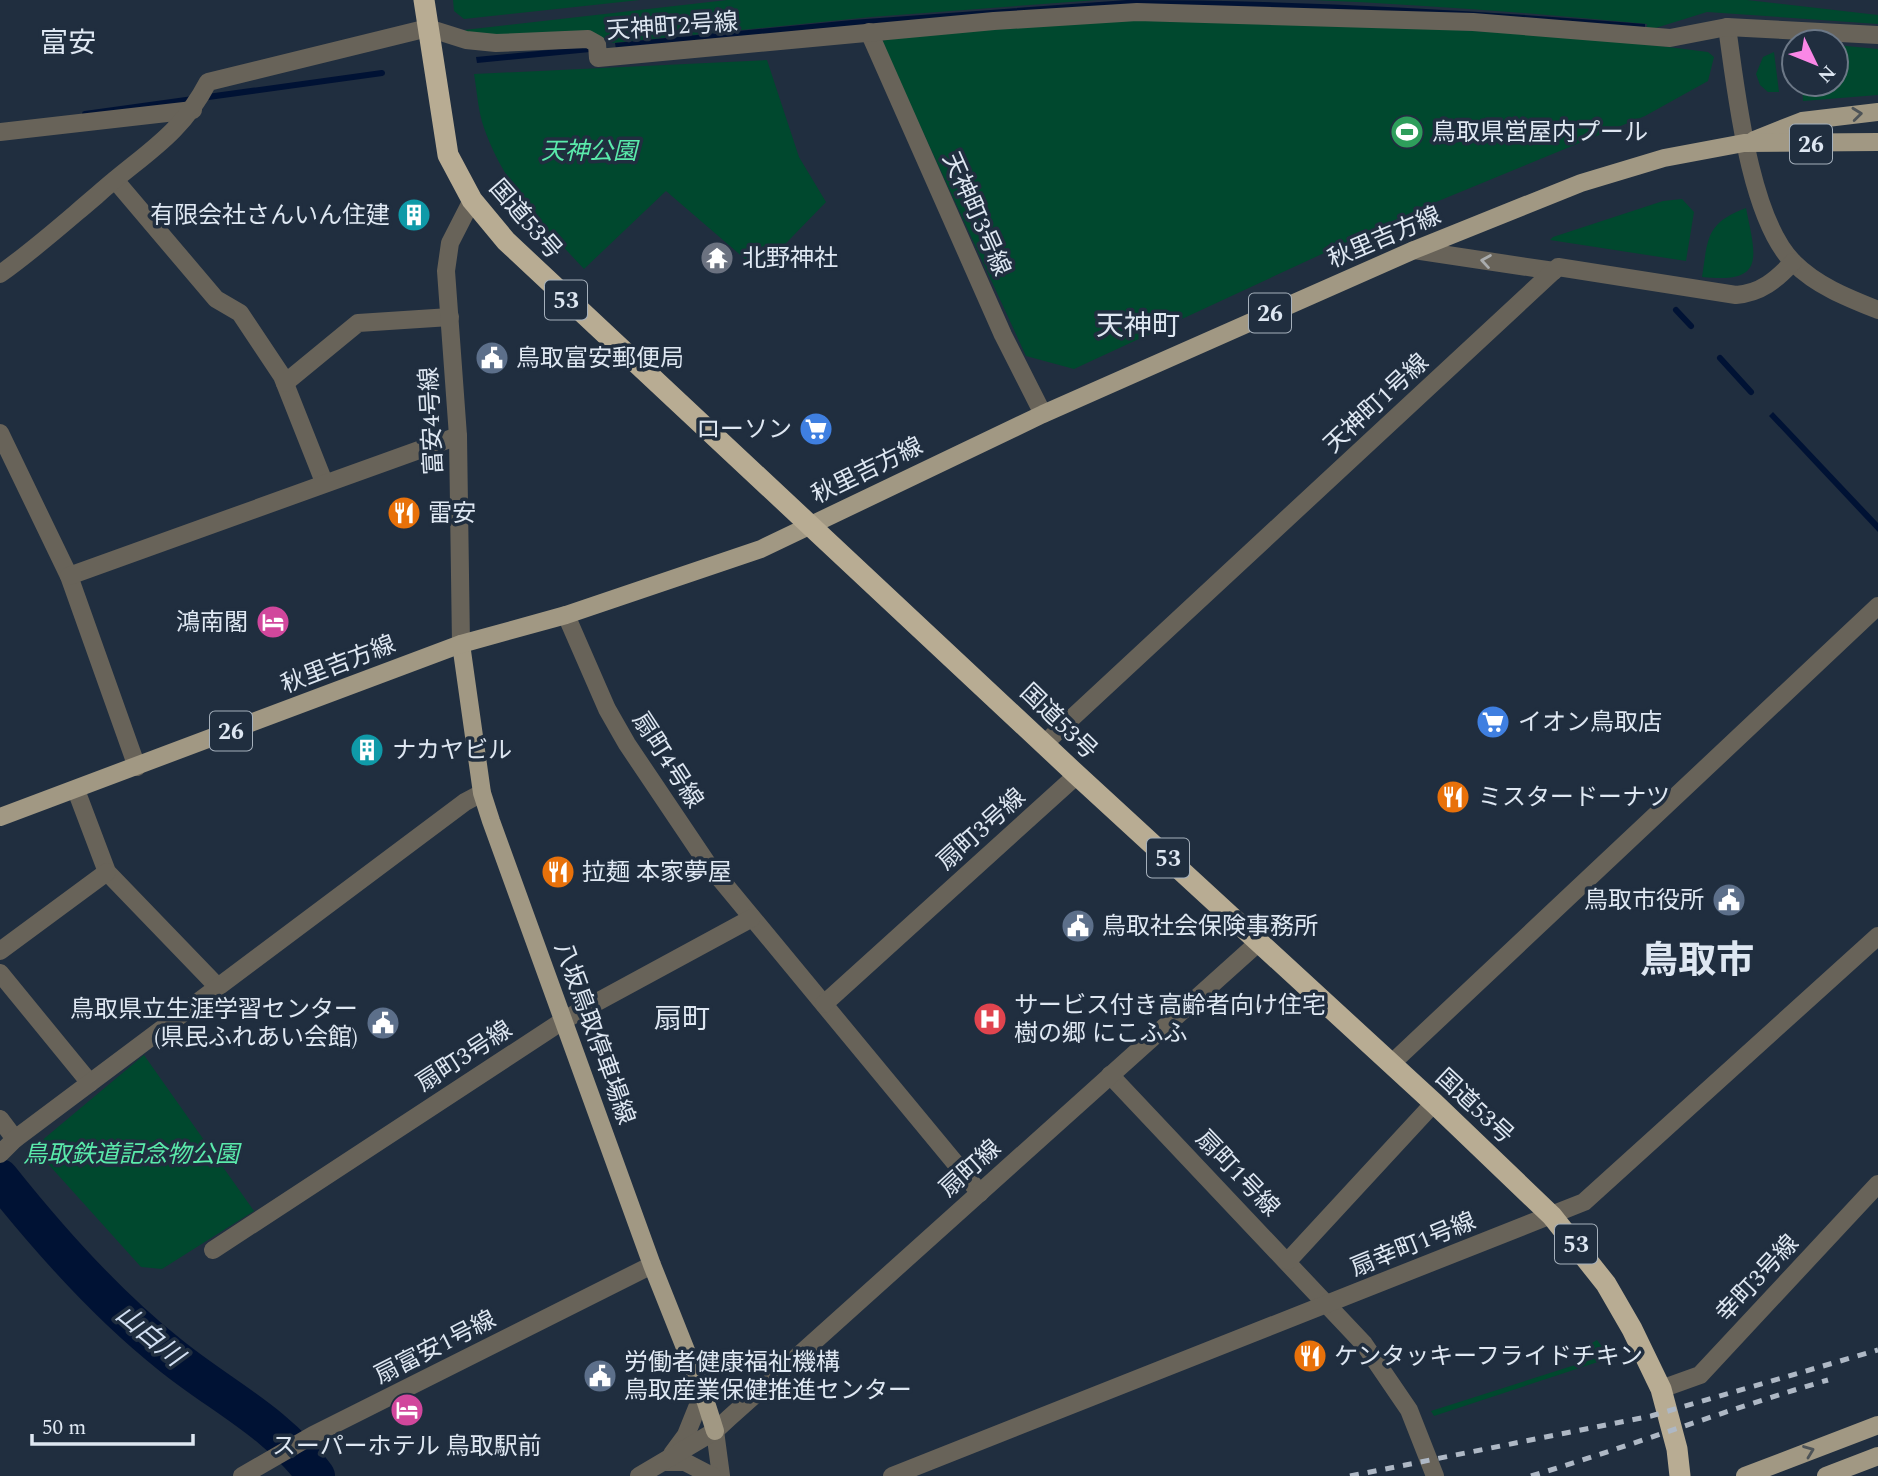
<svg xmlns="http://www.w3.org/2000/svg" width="1878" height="1476" viewBox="0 0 1878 1476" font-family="Spectral,'Noto Sans JP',serif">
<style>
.green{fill:#00482e}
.water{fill:#001234}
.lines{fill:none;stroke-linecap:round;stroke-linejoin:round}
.stream{stroke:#001234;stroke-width:6}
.river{stroke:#001234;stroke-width:38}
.minor{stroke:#686359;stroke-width:18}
.major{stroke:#a19883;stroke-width:18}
.highway{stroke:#b8ac93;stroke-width:21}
.rail{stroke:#aeb8c5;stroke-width:5;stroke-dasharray:9 9;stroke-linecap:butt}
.oneway{stroke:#4d5357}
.oneway2{stroke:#a9acad}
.labels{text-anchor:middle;stroke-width:7;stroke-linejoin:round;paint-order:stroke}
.shield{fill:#202e3f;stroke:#a5b0bc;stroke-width:2}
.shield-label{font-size:23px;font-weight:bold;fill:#dee7f2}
.street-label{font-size:24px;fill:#dee7f2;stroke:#202e3f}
.poi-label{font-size:24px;fill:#dee7f2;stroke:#202e3f;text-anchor:start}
.park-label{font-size:24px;font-style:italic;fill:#5aeaab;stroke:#202e3f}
.water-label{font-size:26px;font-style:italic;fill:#d1dff2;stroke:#202e3f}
.quarter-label{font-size:28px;fill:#dee7f2;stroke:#202e3f}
.town-label{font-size:38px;font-weight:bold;fill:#dee7f2;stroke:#202e3f}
</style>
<rect width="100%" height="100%" fill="#202e3f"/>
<g class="green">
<polygon points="453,0 640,0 464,19 454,11"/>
<polygon points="727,0 1097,0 871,17 612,43 594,34 475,35 464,30"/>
<path d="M 1314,0 L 1747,0 L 1878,15 L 1878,24 L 1707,12 L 1646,31 L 1647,24 C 1536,13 1425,5 1314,0 Z"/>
<path d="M 1141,19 C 1330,25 1520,27 1708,52 L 1714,57 L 1708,81 L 1645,116 L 1419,209 L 1074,369 L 1026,356 L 882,43 L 886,37 Z"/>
<polygon points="1836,45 1878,49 1878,95 1803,101 1802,84 1836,84"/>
<polygon points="1774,52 1779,92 1768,92 1760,85 1756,74 1763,57"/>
<path d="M 767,60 L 799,157 L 826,202 L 759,271 L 666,191 L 584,269 C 543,225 504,185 484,128 C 478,111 477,91 474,74 Z"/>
<polygon points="1682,199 1694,212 1686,261 1550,240 1553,237 1663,201"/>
<path d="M 1746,208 C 1756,258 1766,284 1702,277 C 1708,238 1706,223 1746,208 Z"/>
<polygon points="144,1055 254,1211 162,1269 141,1267 40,1155 40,1142"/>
<polygon points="1597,1340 1610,1358 1434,1416 1431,1411 1597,1358 1592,1343"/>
</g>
<g class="water">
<path d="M 1127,0 C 1300,0 1472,10 1645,24 L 1645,30 L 1460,14 L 1155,5 L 616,49 L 615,43 L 852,20 Z"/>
<polygon points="589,46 590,52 477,63 476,57"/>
<polygon points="1773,412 1878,523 1878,532 1769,416"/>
</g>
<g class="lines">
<g class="stream">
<polyline points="85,114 382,73"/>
<polyline points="1676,310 1691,326"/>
<polyline points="1720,358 1751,392"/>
</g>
<path class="river" d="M 0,1178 C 51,1242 106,1304 169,1354 C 219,1395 277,1422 316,1476"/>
<g class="minor">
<path d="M 1727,27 C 1736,89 1749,219 1794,263 C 1817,286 1848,298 1878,310"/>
<polyline points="869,32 1003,335 1043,414"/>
<polyline points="0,132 193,110"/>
<polyline points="115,180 216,299 240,313 282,376 324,482"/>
<polyline points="1414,250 1554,271"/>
<path d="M 0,274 C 34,250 64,223 96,196 C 141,155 179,138 208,82 L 428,28 L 466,40 L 496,43 L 588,39 L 597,44 L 598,58 L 994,21 L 1137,12 L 1473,22 L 1670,38 L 1727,27 L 1878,35"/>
<polyline points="285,383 358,323 450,317"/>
<polyline points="0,433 69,576 137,767"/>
<polyline points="69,576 458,436"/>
<polyline points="566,615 607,709 627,744 707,863 980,1193"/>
<polyline points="461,644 458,436 446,271 450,243 472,200"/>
<path d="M 1045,743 L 1558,267 L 1736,295 C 1761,293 1776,280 1793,262"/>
<polyline points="76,790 107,872 217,986"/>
<polyline points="0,951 107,872"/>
<polyline points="0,973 90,1083"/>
<polyline points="824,1004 1077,775"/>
<polyline points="1391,1064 1878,606"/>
<polyline points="1110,1075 1364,1344 1409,1410 1435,1476"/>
<polyline points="0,1119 15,1139"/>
<polyline points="0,1154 15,1139 465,802 482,793"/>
<polyline points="213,1250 564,1020 752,918"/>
<polyline points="1288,1261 1434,1103"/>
<polyline points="1661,1389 1700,1375 1878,1184"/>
<polyline points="715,1431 721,1476"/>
<polyline points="672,1454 686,1435 703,1393"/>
<polyline points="665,1462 685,1462 712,1476"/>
<polyline points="242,1476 313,1435 652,1265"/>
<polyline points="639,1476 715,1431 729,1418 1259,942"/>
<polyline points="892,1476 1584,1202 1878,936"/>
</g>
<g class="major">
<polyline points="1754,140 1802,121 1878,112"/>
<polyline points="461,644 482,793 491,821 652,1265 703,1393 715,1431"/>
<polyline points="0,817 461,644 566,615 761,549 1043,414 1414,250 1581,183 1664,158 1744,143 1878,142"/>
<polyline points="1745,1476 1878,1425"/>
<polyline points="1826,1476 1878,1456"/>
</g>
<polyline class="highway" points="424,0 448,155 472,200 506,241 1077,775 1434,1103 1552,1216 1606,1284 1632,1329 1661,1389 1677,1449 1680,1476"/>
<g class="rail">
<polyline points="1350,1476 1651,1416 1878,1350"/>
<path d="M 1531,1476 C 1631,1446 1728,1409 1828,1380"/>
</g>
</g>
<defs><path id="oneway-chevron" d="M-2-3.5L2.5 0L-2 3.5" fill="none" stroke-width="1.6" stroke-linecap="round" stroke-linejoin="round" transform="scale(1.75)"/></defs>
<g class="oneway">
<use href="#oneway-chevron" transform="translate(1857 114) rotate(-6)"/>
<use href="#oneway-chevron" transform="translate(1809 1451) rotate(-21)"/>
</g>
<use class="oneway2" href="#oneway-chevron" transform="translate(1486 261) rotate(-171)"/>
<defs>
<symbol id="stadium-disc" viewBox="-11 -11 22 22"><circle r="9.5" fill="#2e9e5b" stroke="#202e3f"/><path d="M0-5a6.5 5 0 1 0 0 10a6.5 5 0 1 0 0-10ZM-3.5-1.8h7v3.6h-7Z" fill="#fff"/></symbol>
<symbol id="building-disc" viewBox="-11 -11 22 22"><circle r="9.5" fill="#0f9aa8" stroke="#202e3f"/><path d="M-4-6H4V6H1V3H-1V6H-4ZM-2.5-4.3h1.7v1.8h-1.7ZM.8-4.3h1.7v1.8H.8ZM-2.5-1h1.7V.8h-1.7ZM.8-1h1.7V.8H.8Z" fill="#fff"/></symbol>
<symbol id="temple-disc" viewBox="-11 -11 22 22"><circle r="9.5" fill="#6b7280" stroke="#202e3f"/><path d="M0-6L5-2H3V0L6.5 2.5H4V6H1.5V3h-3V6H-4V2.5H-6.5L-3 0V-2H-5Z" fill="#fff"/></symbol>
<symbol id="civic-disc" viewBox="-11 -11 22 22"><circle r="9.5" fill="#5c6f8a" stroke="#202e3f"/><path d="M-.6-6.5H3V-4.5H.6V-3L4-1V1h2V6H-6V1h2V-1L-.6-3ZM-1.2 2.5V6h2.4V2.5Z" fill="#fff"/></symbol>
<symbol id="supermarket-disc" viewBox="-11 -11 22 22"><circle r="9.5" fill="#3f7fe0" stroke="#202e3f"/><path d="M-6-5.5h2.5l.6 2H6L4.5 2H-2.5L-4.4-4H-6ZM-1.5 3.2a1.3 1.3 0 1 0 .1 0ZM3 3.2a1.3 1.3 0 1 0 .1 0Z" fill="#fff"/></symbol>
<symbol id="restaurant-disc" viewBox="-11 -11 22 22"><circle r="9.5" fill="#e8710a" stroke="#202e3f"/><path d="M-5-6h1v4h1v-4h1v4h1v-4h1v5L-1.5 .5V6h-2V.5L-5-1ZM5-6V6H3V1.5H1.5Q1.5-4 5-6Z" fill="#fff"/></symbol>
<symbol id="hotel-disc" viewBox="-11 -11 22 22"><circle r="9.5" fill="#d1479c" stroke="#202e3f"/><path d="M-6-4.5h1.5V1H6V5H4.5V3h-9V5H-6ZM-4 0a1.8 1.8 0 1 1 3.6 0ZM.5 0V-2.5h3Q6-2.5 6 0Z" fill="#fff"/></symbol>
<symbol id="hospital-disc" viewBox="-11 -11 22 22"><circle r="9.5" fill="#e0444e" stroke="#202e3f"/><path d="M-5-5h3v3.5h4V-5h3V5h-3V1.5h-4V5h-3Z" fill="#fff"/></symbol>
</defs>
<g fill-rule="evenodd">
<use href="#stadium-disc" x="1388" y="113" width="38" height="38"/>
<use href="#building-disc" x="395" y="196" width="38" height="38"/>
<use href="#temple-disc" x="698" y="239" width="38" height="38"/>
<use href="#civic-disc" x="473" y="339" width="38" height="38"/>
<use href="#supermarket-disc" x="797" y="410" width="38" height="38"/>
<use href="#restaurant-disc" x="385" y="494" width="38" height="38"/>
<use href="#hotel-disc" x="254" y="603" width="38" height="38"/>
<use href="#supermarket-disc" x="1474" y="703" width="38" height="38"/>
<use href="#building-disc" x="348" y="731" width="38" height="38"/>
<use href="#restaurant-disc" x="1434" y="778" width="38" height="38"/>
<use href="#restaurant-disc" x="539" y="853" width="38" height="38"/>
<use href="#civic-disc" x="1710" y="881" width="38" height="38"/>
<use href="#civic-disc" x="1059" y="907" width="38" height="38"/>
<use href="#hospital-disc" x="971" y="1000" width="38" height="38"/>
<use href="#civic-disc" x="364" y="1004" width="38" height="38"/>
<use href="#restaurant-disc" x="1291" y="1337" width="38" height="38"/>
<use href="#civic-disc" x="581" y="1357" width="38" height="38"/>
<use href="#hotel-disc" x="388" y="1391" width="38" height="38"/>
</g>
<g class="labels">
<g class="shield">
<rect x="1790" y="124.5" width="42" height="39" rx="5"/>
<rect x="545" y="280.5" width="42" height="39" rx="5"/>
<rect x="1249" y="293.5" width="42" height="39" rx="5"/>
<rect x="210" y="711.5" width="42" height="39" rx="5"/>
<rect x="1147" y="838.5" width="42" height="39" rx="5"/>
<rect x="1555" y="1224.5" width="42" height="39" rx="5"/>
</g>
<g class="shield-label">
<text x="1811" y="152">26</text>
<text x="566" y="308">53</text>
<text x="1270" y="321">26</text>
<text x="231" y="739">26</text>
<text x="1168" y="866">53</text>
<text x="1576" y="1252">53</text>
</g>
<g class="street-label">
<text transform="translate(672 26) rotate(-4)" y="8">天神町2号線</text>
<text transform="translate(977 214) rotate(66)" y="8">天神町3号線</text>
<text transform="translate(526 219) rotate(49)" y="8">国道53号</text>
<text transform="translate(1384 237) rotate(-23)" y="8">秋里吉方線</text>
<text transform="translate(1376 403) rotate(-43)" y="8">天神町1号線</text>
<text transform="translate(431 421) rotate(-93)" y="8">富安4号線</text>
<text transform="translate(867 470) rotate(-26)" y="8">秋里吉方線</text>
<text transform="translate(338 664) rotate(-21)" y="8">秋里吉方線</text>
<text transform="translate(1059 721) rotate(44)" y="8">国道53号</text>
<text transform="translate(668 760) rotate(57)" y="8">扇町4号線</text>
<text transform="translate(981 829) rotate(-42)" y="8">扇町3号線</text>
<text transform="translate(595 1033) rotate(70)" y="8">八坂鳥取停車場線</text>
<text transform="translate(464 1056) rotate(-33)" y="8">扇町3号線</text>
<text transform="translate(1475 1106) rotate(43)" y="8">国道53号</text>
<text transform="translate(970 1168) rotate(-42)" y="8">扇町線</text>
<text transform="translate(1238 1173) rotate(46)" y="8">扇町1号線</text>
<text transform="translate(1413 1244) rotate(-22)" y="8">扇幸町1号線</text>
<text transform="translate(1757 1278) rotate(-47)" y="8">幸町3号線</text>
<text transform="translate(435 1347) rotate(-27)" y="8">扇富安1号線</text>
</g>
<g class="poi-label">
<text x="1432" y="140">鳥取県営屋内プール</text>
<text x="390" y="223" text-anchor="end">有限会社さんいん住建</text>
<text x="742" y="266">北野神社</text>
<text x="516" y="366">鳥取富安郵便局</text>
<text x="792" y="437" text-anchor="end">ローソン</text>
<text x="428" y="521">雷安</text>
<text x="248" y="630" text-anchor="end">鴻南閣</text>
<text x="1518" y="730">イオン鳥取店</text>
<text x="392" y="758">ナカヤビル</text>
<text x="1478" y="805">ミスタードーナツ</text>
<text x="582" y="880">拉麺 本家夢屋</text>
<text x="1704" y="908" text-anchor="end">鳥取市役所</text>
<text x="1102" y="934">鳥取社会保険事務所</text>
<text x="1014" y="1013">サービス付き高齢者向け住宅<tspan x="1014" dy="28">樹の郷 にこふふ</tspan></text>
<text x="358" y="1017" text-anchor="end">鳥取県立生涯学習センター<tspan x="358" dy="28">(県民ふれあい会館)</tspan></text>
<text x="1334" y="1364">ケンタッキーフライドチキン</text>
<text x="624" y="1370">労働者健康福祉機構<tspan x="624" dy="28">鳥取産業保健推進センター</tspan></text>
<text x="407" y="1454" text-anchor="middle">スーパーホテル 鳥取駅前</text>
</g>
<g class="park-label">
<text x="589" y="159">天神公園</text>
<text x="131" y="1162">鳥取鉄道記念物公園</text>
</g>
<g class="water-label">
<text transform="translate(150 1335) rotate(40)" y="9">山白川</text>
</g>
<g class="quarter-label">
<text x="68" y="52">富安</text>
<text x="1138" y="335">天神町</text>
<text x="682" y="1028">扇町</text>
</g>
<g class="town-label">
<text x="1697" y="973">鳥取市</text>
</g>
</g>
<g transform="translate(1815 63) rotate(133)"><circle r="33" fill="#202e3f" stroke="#6c7887" stroke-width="2"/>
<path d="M0-5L12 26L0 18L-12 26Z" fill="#fa87e6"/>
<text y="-10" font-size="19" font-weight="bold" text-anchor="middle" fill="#dee7f2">N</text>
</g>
<path d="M32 1434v10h161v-10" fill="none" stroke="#dee7f2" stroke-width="3.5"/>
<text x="42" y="1434" font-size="21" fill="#dee7f2" stroke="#202e3f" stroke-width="5" paint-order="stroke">50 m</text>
</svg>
